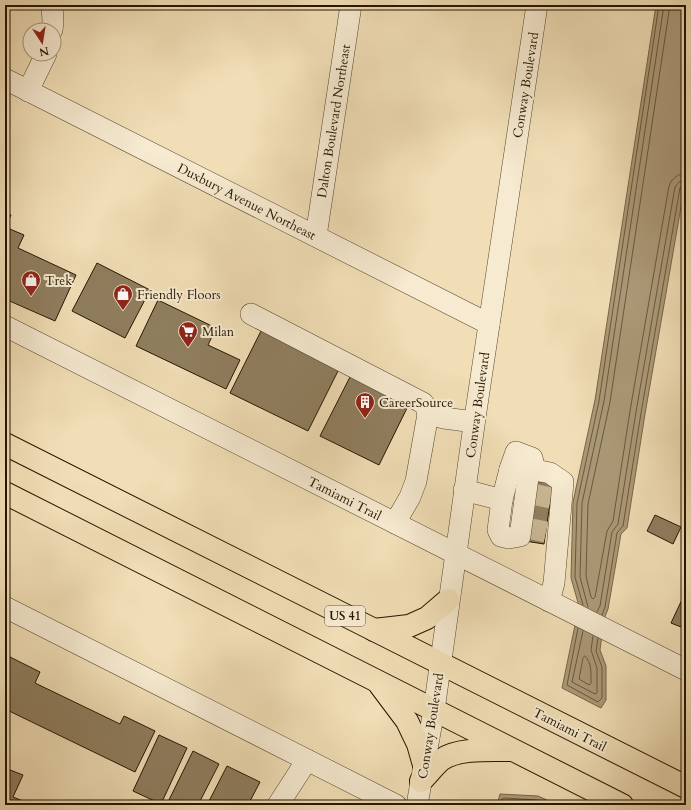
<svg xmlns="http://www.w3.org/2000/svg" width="691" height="810" viewBox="0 0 691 810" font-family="Cardo,serif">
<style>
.water{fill:#ac9a78;stroke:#766548}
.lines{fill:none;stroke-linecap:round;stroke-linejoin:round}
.shore{stroke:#68583c;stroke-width:1}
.building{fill:#8f7e5f;stroke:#251501}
.minor-tunnel{stroke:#c8b692;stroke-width:21;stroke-dasharray:21 10;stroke-linecap:butt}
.minor-casing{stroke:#58472e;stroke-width:22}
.major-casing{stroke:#251501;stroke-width:24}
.minor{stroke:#f6ead0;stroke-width:21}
.major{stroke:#f1deb6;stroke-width:22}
.labels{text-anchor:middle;stroke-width:4;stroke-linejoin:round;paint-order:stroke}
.shield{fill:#f6ead0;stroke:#64553f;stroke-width:1}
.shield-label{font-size:12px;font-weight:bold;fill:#251501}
.street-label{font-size:13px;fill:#251501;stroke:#f6ead0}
.poi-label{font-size:13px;fill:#251501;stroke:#f6ead0;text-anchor:start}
</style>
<rect width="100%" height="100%" fill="#f1deb6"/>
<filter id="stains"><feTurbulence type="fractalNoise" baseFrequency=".005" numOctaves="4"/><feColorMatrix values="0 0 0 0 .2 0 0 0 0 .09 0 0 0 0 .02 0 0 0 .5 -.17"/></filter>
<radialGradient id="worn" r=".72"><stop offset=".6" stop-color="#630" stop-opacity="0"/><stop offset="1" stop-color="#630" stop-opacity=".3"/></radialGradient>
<g class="water">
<polygon points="656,5 686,5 686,178 645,414 627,528 621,534 608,609 604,619 600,650 606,666 606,700 601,708 562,688 579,606 571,578 573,502 595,400"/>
<polygon points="500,794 538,796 558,805 497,805"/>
</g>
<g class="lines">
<g class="shore">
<path d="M 670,5 L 610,402 L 588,504 L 586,576 L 591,597 L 593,599 L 595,597 L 607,531 L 613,521 L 630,411 L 669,186 C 672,178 678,174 686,173"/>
<polyline points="583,605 575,577 577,503 599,401 659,5"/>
<polyline points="588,607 580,577 582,503 604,401 664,5"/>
<polyline points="597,612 600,606 612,532 618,524 636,412 675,187 679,182 686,179"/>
<polyline points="602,615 605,607 617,533 623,526 641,413 680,188 682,185 686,185"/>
<polyline points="578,628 567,685 598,702 602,698 602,667 596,651 598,638"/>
<polyline points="583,631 572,682 595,694 597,693 597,668 591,650 593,636"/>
<path d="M 585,656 C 592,663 591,673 591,683 L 589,685 L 579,679 L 583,658 Z"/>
<polyline points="501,805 502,799 504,798 537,800 548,805"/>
</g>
</g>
<g class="building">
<polygon points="5,212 11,215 5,227 24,235 18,248 76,275 55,321 5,299"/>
<polygon points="97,263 150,290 125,338 72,311"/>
<polygon points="158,300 216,328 208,345 240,360 226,389 136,346"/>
<polygon points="263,327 341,365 308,431 230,393"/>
<polygon points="352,373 410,402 379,465 320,436"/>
<polygon points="534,481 553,483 544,544 525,541"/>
<polygon points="655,515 681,527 673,544 647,531"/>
<polygon points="686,591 686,629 671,623"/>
<polygon points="10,657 40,672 35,683 120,724 124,716 155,731 135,772 5,709 5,669"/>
<polygon points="159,735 187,748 161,804 133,791"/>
<polygon points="193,751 219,764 198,805 168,805 167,804"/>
<polygon points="227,766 260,782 248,805 207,805"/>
<polygon points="5,768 23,775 13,797 28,803 27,805 5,805"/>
</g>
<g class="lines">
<g class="minor-tunnel">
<polyline points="532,494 551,498"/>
<polyline points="527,528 546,532"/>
</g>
<defs>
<g id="minor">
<polyline points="52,5 53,22 52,30"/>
<polyline points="5,79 489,324"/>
<polyline points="28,91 46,54"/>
<polyline points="316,236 351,5"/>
<polyline points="251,314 423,403 426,407 428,414"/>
<polyline points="5,326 686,670"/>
<polyline points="510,469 516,452 532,458 535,470"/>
<polyline points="464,490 502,500 510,469 535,470 550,473 563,482 554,583 549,601"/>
<polyline points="502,500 498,530 501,536 509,538 520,536 529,470"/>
<polyline points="395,523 410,497 416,481 428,414 444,418 474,422"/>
<polyline points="5,607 396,805"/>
<polyline points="278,805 307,760"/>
<polyline points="417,805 434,710 475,418 537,5"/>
</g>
<g id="major">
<polyline points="5,444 686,787"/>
<polyline points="5,493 622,805"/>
<polyline points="374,630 409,626 427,618 448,600"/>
<polyline points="380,685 407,721 418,744 424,765"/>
<path d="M 421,781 C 428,774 434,766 441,760 C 457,748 491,750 510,750"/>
</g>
</defs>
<use href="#minor" class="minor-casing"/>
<use href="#major" class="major-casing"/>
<use href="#minor" class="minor"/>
<use href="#major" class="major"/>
</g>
<defs>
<symbol id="shop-pin" viewBox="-11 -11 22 30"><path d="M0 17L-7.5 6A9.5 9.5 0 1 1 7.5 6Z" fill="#8f2418" stroke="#f6ead0"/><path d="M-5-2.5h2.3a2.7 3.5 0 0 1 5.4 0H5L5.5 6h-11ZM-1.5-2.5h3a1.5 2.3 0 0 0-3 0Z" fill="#fff"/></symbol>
<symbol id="supermarket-pin" viewBox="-11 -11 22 30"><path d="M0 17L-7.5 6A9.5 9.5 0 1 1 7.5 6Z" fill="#8f2418" stroke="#f6ead0"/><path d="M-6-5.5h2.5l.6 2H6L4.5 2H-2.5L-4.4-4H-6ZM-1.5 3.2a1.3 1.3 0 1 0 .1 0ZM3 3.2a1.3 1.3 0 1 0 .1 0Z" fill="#fff"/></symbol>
<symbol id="building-pin" viewBox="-11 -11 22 30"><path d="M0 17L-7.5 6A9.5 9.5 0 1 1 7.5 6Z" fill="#8f2418" stroke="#f6ead0"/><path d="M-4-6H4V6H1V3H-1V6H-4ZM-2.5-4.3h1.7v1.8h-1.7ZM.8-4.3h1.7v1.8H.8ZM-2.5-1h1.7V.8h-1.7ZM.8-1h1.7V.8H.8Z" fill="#fff"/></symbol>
</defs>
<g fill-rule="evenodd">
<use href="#shop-pin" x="20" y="269" width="22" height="30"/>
<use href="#shop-pin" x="112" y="283" width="22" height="30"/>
<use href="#supermarket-pin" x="177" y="320" width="22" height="30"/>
<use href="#building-pin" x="354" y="391" width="22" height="30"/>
</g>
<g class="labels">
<rect class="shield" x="325" y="606" width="40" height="20" rx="3"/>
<g class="shield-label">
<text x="345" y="620">US 41</text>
</g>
<g class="street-label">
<text transform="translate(525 85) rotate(-81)" y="5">Conway Boulevard</text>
<text transform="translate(333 121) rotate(-81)" y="5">Dalton Boulevard Northeast</text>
<text transform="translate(247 201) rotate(27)" y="5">Duxbury Avenue Northeast</text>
<text transform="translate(477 405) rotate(-82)" y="5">Conway Boulevard</text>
<text transform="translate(345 498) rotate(27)" y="5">Tamiami Trail</text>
<text transform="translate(430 726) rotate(-81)" y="5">Conway Boulevard</text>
<text transform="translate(570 729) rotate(27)" y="5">Tamiami Trail</text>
</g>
<g class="poi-label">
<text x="45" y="285">Trek</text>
<text x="137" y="299">Friendly Floors</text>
<text x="202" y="336">Milan</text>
<text x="379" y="407">CareerSource</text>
</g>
</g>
<rect width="691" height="810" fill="none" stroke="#f1deb6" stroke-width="20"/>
<rect x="6" y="6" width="679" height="798" fill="none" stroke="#251501" stroke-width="2"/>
<rect x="10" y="10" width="671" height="790" fill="none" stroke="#251501"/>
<g transform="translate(42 42) rotate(168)"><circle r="19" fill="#f6ead0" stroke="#a2957d"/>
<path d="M0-3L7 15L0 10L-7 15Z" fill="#8f2418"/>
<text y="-6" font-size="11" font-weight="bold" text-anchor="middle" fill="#251501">N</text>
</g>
<rect width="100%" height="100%" filter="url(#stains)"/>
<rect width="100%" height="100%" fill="url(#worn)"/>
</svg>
